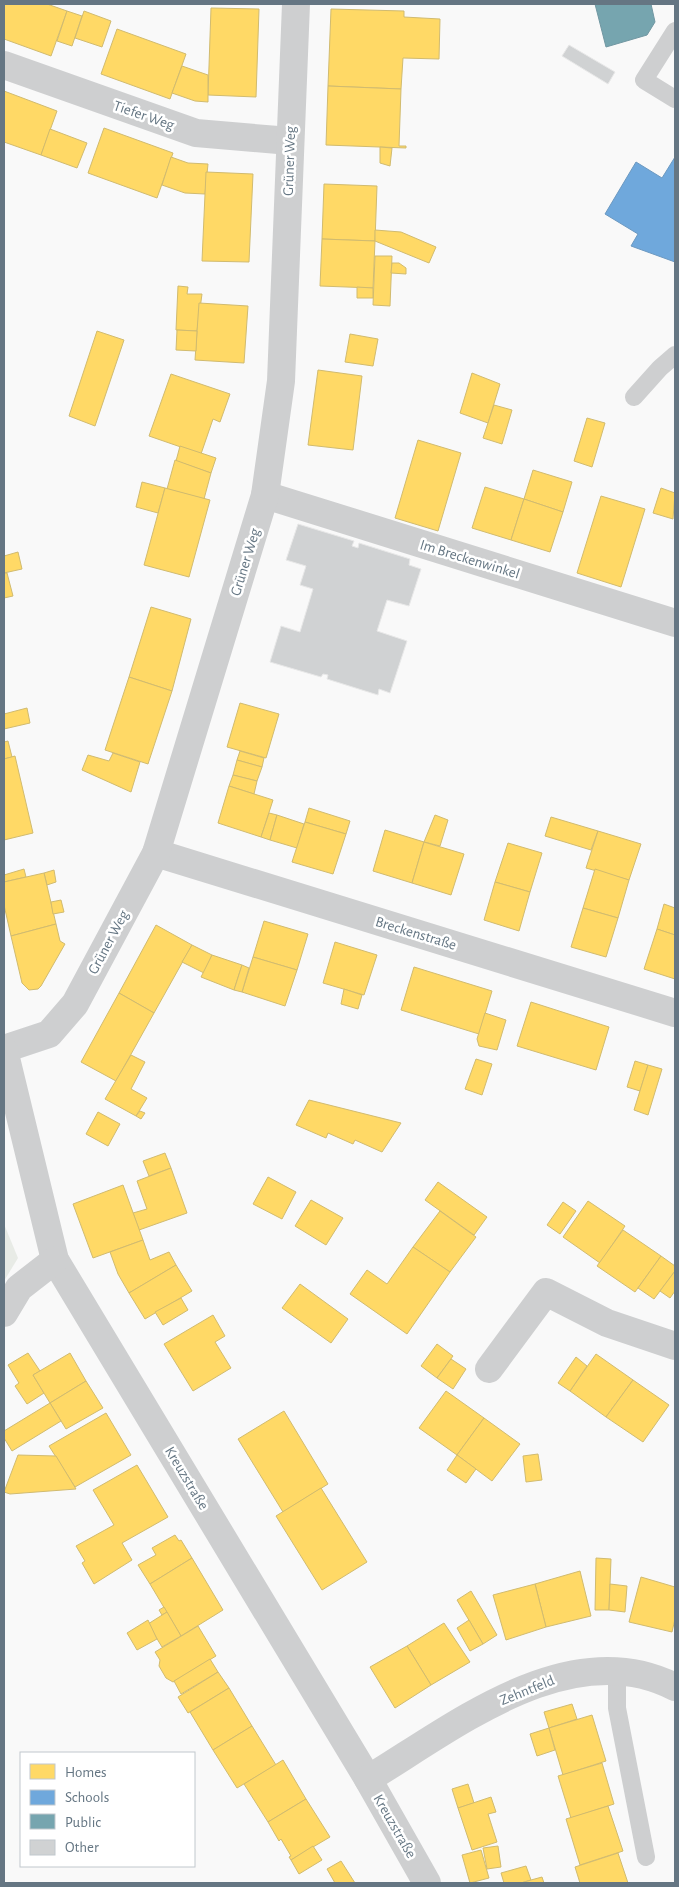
<svg xmlns="http://www.w3.org/2000/svg" width="679" height="1887" viewBox="0 0 679 1887" font-family="'Alegreya Sans',sans-serif">
<style>
.green{fill:#e8ebe6}
.homes{fill:#ffd966;stroke:#d1bb6f}
.schools{fill:#6fa8dc;stroke:#6c99c1}
.public{fill:#76a5af;stroke:#7197a2}
.building{fill:#d0d2d3;stroke:#e8e8e8}
.lines{fill:none;stroke-linecap:round;stroke-linejoin:round}
.service{stroke:#cecfd0;stroke-width:18}
.minor{stroke:#cecfd0;stroke-width:28}
.labels{text-anchor:middle;stroke-width:5;stroke-linejoin:round;paint-order:stroke}
.street-label{font-size:15px;fill:#657683;stroke:#fff}
</style>
<rect width="100%" height="100%" fill="#f9f9f9"/>
<polygon class="green" points="4,1224 18,1258 4,1281"/>
<g class="homes">
<polygon points="4,4 47,4 67,11 51,56 4,39"/>
<polygon points="211,8 259,9 256,97 208,95"/>
<polygon points="331,9 404,11 404,17 440,19 439,59 403,58 401,89 328,86"/>
<polygon points="67,11 82,16 72,46 57,41"/>
<polygon points="84,11 111,21 102,47 75,38"/>
<polygon points="117,29 186,54 170,99 101,74"/>
<polygon points="182,66 208,75 208,102 195,101 172,93"/>
<polygon points="328,86 401,89 399,146 406,146 406,148 326,145"/>
<polygon points="4,91 57,111 41,155 4,142"/>
<polygon points="104,128 173,153 157,198 88,173"/>
<polygon points="50,129 87,143 77,168 41,155"/>
<polygon points="380,147 392,148 390,166 380,163"/>
<polygon points="171,157 188,163 208,164 205,194 185,193 162,185"/>
<polygon points="206,172 253,174 249,262 202,261"/>
<polygon points="324,184 377,186 375,241 322,239"/>
<polygon points="375,230 401,232 436,247 429,263 375,241"/>
<polygon points="322,239 375,241 373,288 320,286"/>
<polygon points="375,256 392,256 390,306 373,305"/>
<polygon points="392,263 399,263 406,268 406,274 391,273"/>
<polygon points="178,286 188,287 187,294 202,294 197,331 176,330"/>
<polygon points="357,287 373,288 373,298 357,298"/>
<polygon points="199,303 248,306 244,363 195,360"/>
<polygon points="177,330 197,331 196,351 176,350"/>
<polygon points="97,331 124,340 95,426 69,416"/>
<polygon points="350,334 378,339 373,366 345,362"/>
<polygon points="318,370 362,376 353,450 308,445"/>
<polygon points="472,373 500,384 488,423 460,413"/>
<polygon points="171,374 230,394 220,422 213,419 201,454 149,436"/>
<polygon points="494,405 512,410 502,444 483,438"/>
<polygon points="587,418 605,423 592,467 574,461"/>
<polygon points="418,440 461,453 438,531 395,518"/>
<polygon points="180,446 216,458 211,473 176,461"/>
<polygon points="175,460 211,473 204,499 167,489"/>
<polygon points="533,470 572,482 563,512 524,499"/>
<polygon points="142,482 165,488 158,513 136,507"/>
<polygon points="485,487 524,499 511,540 472,528"/>
<polygon points="165,488 210,500 189,577 144,565"/>
<polygon points="661,488 675,493 673,519 653,513"/>
<polygon points="601,496 645,509 621,587 577,573"/>
<polygon points="524,499 563,512 550,552 511,540"/>
<polygon points="18,552 22,569 4,573 4,556"/>
<polygon points="4,573 7,573 13,596 4,598"/>
<polygon points="151,607 191,619 172,691 129,677"/>
<polygon points="129,677 172,691 148,764 105,750"/>
<polygon points="240,703 279,714 266,758 227,747"/>
<polygon points="27,708 30,723 4,729 4,714"/>
<polygon points="8,741 12,757 4,759 4,742"/>
<polygon points="240,751 264,758 262,767 237,760"/>
<polygon points="113,753 140,762 131,792 82,770 88,755 109,761"/>
<polygon points="15,756 33,833 4,840 4,759"/>
<polygon points="237,760 262,767 257,781 233,775"/>
<polygon points="233,775 257,781 254,794 229,786"/>
<polygon points="229,786 273,800 261,837 218,823"/>
<polygon points="309,808 350,821 346,834 305,822"/>
<polygon points="269,813 277,815 270,840 261,837"/>
<polygon points="277,815 304,824 297,848 270,840"/>
<polygon points="435,815 448,820 440,846 424,842"/>
<polygon points="551,817 598,831 591,850 545,836"/>
<polygon points="305,822 346,834 333,874 292,862"/>
<polygon points="385,830 424,842 412,883 373,871"/>
<polygon points="598,831 641,844 629,880 586,868"/>
<polygon points="424,842 464,854 451,895 412,883"/>
<polygon points="508,843 542,853 530,892 495,882"/>
<polygon points="24,869 26,877 4,882 4,875"/>
<polygon points="595,869 629,880 618,918 583,908"/>
<polygon points="54,870 56,882 47,885 44,873"/>
<polygon points="44,873 56,924 11,936 4,905 4,882"/>
<polygon points="495,882 530,892 519,931 484,920"/>
<polygon points="61,900 64,912 53,914 51,902"/>
<polygon points="664,904 675,908 675,935 657,929"/>
<polygon points="583,908 618,918 606,957 571,947"/>
<polygon points="264,921 308,934 297,970 253,957"/>
<polygon points="56,924 60,941 65,944 41,986 38,989 29,990 22,983 11,936"/>
<polygon points="156,925 192,945 154,1013 119,993"/>
<polygon points="657,929 675,935 675,979 644,969"/>
<polygon points="335,942 377,955 364,995 323,983"/>
<polygon points="192,945 212,955 204,973 182,962"/>
<polygon points="212,955 242,965 234,990 201,977"/>
<polygon points="253,957 297,970 285,1006 242,992"/>
<polygon points="242,965 249,968 242,992 234,990"/>
<polygon points="414,967 492,991 479,1034 401,1010"/>
<polygon points="344,989 362,995 358,1009 341,1004"/>
<polygon points="119,993 154,1013 116,1081 81,1062"/>
<polygon points="531,1002 609,1027 596,1070 517,1046"/>
<polygon points="485,1013 506,1020 497,1050 479,1046 477,1039"/>
<polygon points="131,1055 145,1062 131,1089 147,1098 136,1116 105,1099"/>
<polygon points="476,1059 492,1064 482,1095 465,1089"/>
<polygon points="635,1061 648,1065 640,1091 627,1087"/>
<polygon points="648,1065 662,1069 648,1115 634,1110"/>
<polygon points="309,1100 401,1123 382,1152 355,1140 353,1144 328,1133 326,1138 296,1125"/>
<polygon points="140,1111 145,1113 141,1119 136,1116"/>
<polygon points="98,1112 120,1124 108,1146 86,1134"/>
<polygon points="165,1153 171,1168 149,1176 143,1161"/>
<polygon points="171,1168 187,1213 139,1230 133,1213 147,1209 137,1181"/>
<polygon points="268,1177 296,1192 282,1219 253,1204"/>
<polygon points="438,1182 487,1217 474,1235 425,1200"/>
<polygon points="123,1185 143,1240 93,1258 73,1204"/>
<polygon points="311,1200 343,1218 326,1245 295,1226"/>
<polygon points="588,1201 625,1226 600,1263 563,1237"/>
<polygon points="563,1202 576,1211 560,1234 547,1225"/>
<polygon points="440,1211 476,1237 450,1272 413,1247"/>
<polygon points="623,1230 661,1256 635,1292 597,1266"/>
<polygon points="143,1240 150,1260 169,1252 176,1265 129,1293 118,1274 110,1252"/>
<polygon points="413,1247 450,1272 407,1334 350,1294 367,1270 387,1284"/>
<polygon points="661,1256 675,1266 675,1271 654,1299 638,1288"/>
<polygon points="176,1265 192,1291 145,1319 129,1293"/>
<polygon points="675,1271 675,1291 670,1298 660,1291"/>
<polygon points="300,1284 348,1319 331,1343 282,1308"/>
<polygon points="181,1298 188,1310 163,1325 155,1312"/>
<polygon points="213,1315 225,1336 215,1342 231,1368 193,1391 164,1344"/>
<polygon points="437,1344 453,1356 437,1378 421,1366"/>
<polygon points="28,1353 40,1371 33,1375 44,1393 27,1404 15,1386 19,1383 8,1365"/>
<polygon points="70,1353 86,1381 50,1403 33,1375"/>
<polygon points="596,1354 633,1380 606,1417 570,1391"/>
<polygon points="576,1357 587,1366 570,1391 558,1383"/>
<polygon points="451,1359 466,1369 453,1389 437,1378"/>
<polygon points="633,1380 669,1405 643,1442 606,1417"/>
<polygon points="86,1381 103,1408 66,1429 50,1403"/>
<polygon points="446,1391 484,1418 457,1455 419,1428"/>
<polygon points="50,1403 61,1421 12,1451 4,1438 4,1431"/>
<polygon points="284,1411 328,1484 283,1512 238,1439"/>
<polygon points="106,1413 131,1455 75,1487 49,1446"/>
<polygon points="484,1418 520,1444 492,1481 457,1455"/>
<polygon points="538,1454 542,1480 526,1482 523,1456"/>
<polygon points="18,1455 56,1456 76,1489 10,1494 4,1492"/>
<polygon points="457,1455 476,1469 466,1483 447,1470"/>
<polygon points="137,1465 168,1517 122,1543 132,1560 94,1584 82,1563 85,1561 76,1546 114,1525 93,1490"/>
<polygon points="321,1488 367,1562 322,1590 276,1516"/>
<polygon points="175,1535 179,1541 181,1540 192,1558 150,1584 138,1565 156,1555 152,1548"/>
<polygon points="192,1558 223,1610 181,1636 150,1584"/>
<polygon points="596,1558 611,1559 609,1610 595,1610"/>
<polygon points="580,1571 591,1616 546,1627 535,1584"/>
<polygon points="641,1577 675,1587 675,1619 672,1632 629,1622"/>
<polygon points="535,1584 546,1627 506,1640 493,1595"/>
<polygon points="610,1584 627,1586 625,1612 609,1610"/>
<polygon points="471,1591 497,1635 483,1644 457,1600"/>
<polygon points="164,1607 167,1612 162,1615 159,1610"/>
<polygon points="167,1612 181,1636 162,1647 148,1624"/>
<polygon points="148,1620 157,1639 137,1650 127,1633"/>
<polygon points="469,1620 483,1644 470,1651 457,1628"/>
<polygon points="444,1623 470,1662 431,1685 407,1646"/>
<polygon points="198,1626 216,1656 173,1682 166,1678 159,1666 160,1660 155,1652"/>
<polygon points="407,1646 431,1685 395,1708 370,1667"/>
<polygon points="210,1659 218,1672 181,1694 174,1681"/>
<polygon points="218,1672 229,1688 188,1713 178,1697"/>
<polygon points="229,1688 252,1726 213,1750 190,1712"/>
<polygon points="572,1704 577,1719 549,1728 544,1712"/>
<polygon points="592,1715 606,1761 563,1775 549,1728"/>
<polygon points="252,1726 276,1765 237,1788 213,1750"/>
<polygon points="549,1728 555,1750 537,1756 530,1734"/>
<polygon points="283,1760 306,1799 268,1822 244,1784"/>
<polygon points="602,1763 614,1804 571,1818 558,1776"/>
<polygon points="468,1784 474,1803 458,1808 452,1789"/>
<polygon points="491,1797 496,1812 488,1814 497,1842 472,1850 458,1808"/>
<polygon points="306,1799 330,1837 291,1860 289,1857 291,1856 281,1839 279,1841 268,1822"/>
<polygon points="608,1806 623,1851 580,1865 566,1819"/>
<polygon points="313,1846 322,1860 299,1874 291,1860"/>
<polygon points="498,1846 501,1867 487,1869 483,1848"/>
<polygon points="481,1850 489,1878 470,1883 462,1855"/>
<polygon points="618,1853 628,1883 580,1883 575,1867"/>
<polygon points="341,1861 355,1883 335,1883 327,1869"/>
<polygon points="526,1866 531,1880 521,1883 504,1883 501,1873"/>
<polygon points="542,1877 544,1883 521,1883 531,1880"/>
</g>
<polygon class="schools" points="675,157 675,262 631,246 638,234 605,214 636,162 662,178"/>
<polygon class="public" points="595,4 651,4 655,22 647,35 606,47"/>
<g class="building">
<polygon points="569,45 615,72 608,84 562,56"/>
<polygon points="298,524 354,541 352,546 358,548 359,543 410,559 409,565 421,569 409,606 387,600 377,631 407,641 390,693 379,689 378,695 327,679 328,675 323,674 321,677 270,662 281,626 300,632 313,589 300,585 306,566 286,560"/>
</g>
<g class="lines">
<g class="service">
<polyline points="675,31 644,80 675,99"/>
<polyline points="634,397 660,368 675,355"/>
<polyline points="617,1671 617,1708 646,1857"/>
</g>
<g class="minor">
<polyline points="4,65 196,133 290,141"/>
<polyline points="265,495 675,623"/>
<polyline points="156,853 675,1013"/>
<polyline points="4,1049 49,1034 75,1004 156,853 265,495 281,381 296,4"/>
<polyline points="4,1050 55,1260 368,1779 427,1883"/>
<polyline points="4,1313 19,1288 55,1260"/>
<polyline points="489,1369 546,1292 607,1323 675,1346"/>
<path d="M 368,1779 C 454,1727 570,1633 675,1687"/>
</g>
</g>
<g class="labels">
<g class="street-label">
<text transform="translate(144 115) rotate(19)" y="5">Tiefer Weg</text>
<text transform="translate(289 161) rotate(-88)" y="5">Grüner Weg</text>
<text transform="translate(470 559) rotate(17)" y="5">Im Breckenwinkel</text>
<text transform="translate(245 562) rotate(-73)" y="5">Grüner Weg</text>
<text transform="translate(416 933) rotate(17)" y="5">Breckenstraße</text>
<text transform="translate(108 942) rotate(-62)" y="5">Grüner Weg</text>
<text transform="translate(187 1478) rotate(59)" y="5">Kreuzstraße</text>
<text transform="translate(527 1690) rotate(-22)" y="5">Zehntfeld</text>
<text transform="translate(395 1826) rotate(60)" y="5">Kreuzstraße</text>
</g>
</g>
<rect width="679" height="1887" fill="none" stroke="#657683" stroke-width="10"/>
<rect x="20" y="1752" width="175" height="115" fill="#ffffff" stroke="#c1c8cd"/>
<rect x="30" y="1764" width="25" height="15" fill="#ffd966" stroke="#c1c8cd"/>
<text x="65" y="1777" font-size="15" fill="#657683">Homes</text>
<rect x="30" y="1790" width="25" height="15" fill="#6fa8dc" stroke="#c1c8cd"/>
<text x="65" y="1802" font-size="15" fill="#657683">Schools</text>
<rect x="30" y="1814" width="25" height="15" fill="#76a5af" stroke="#c1c8cd"/>
<text x="65" y="1827" font-size="15" fill="#657683">Public</text>
<rect x="30" y="1840" width="25" height="15" fill="#d0d2d3" stroke="#c1c8cd"/>
<text x="65" y="1852" font-size="15" fill="#657683">Other</text>
</svg>
